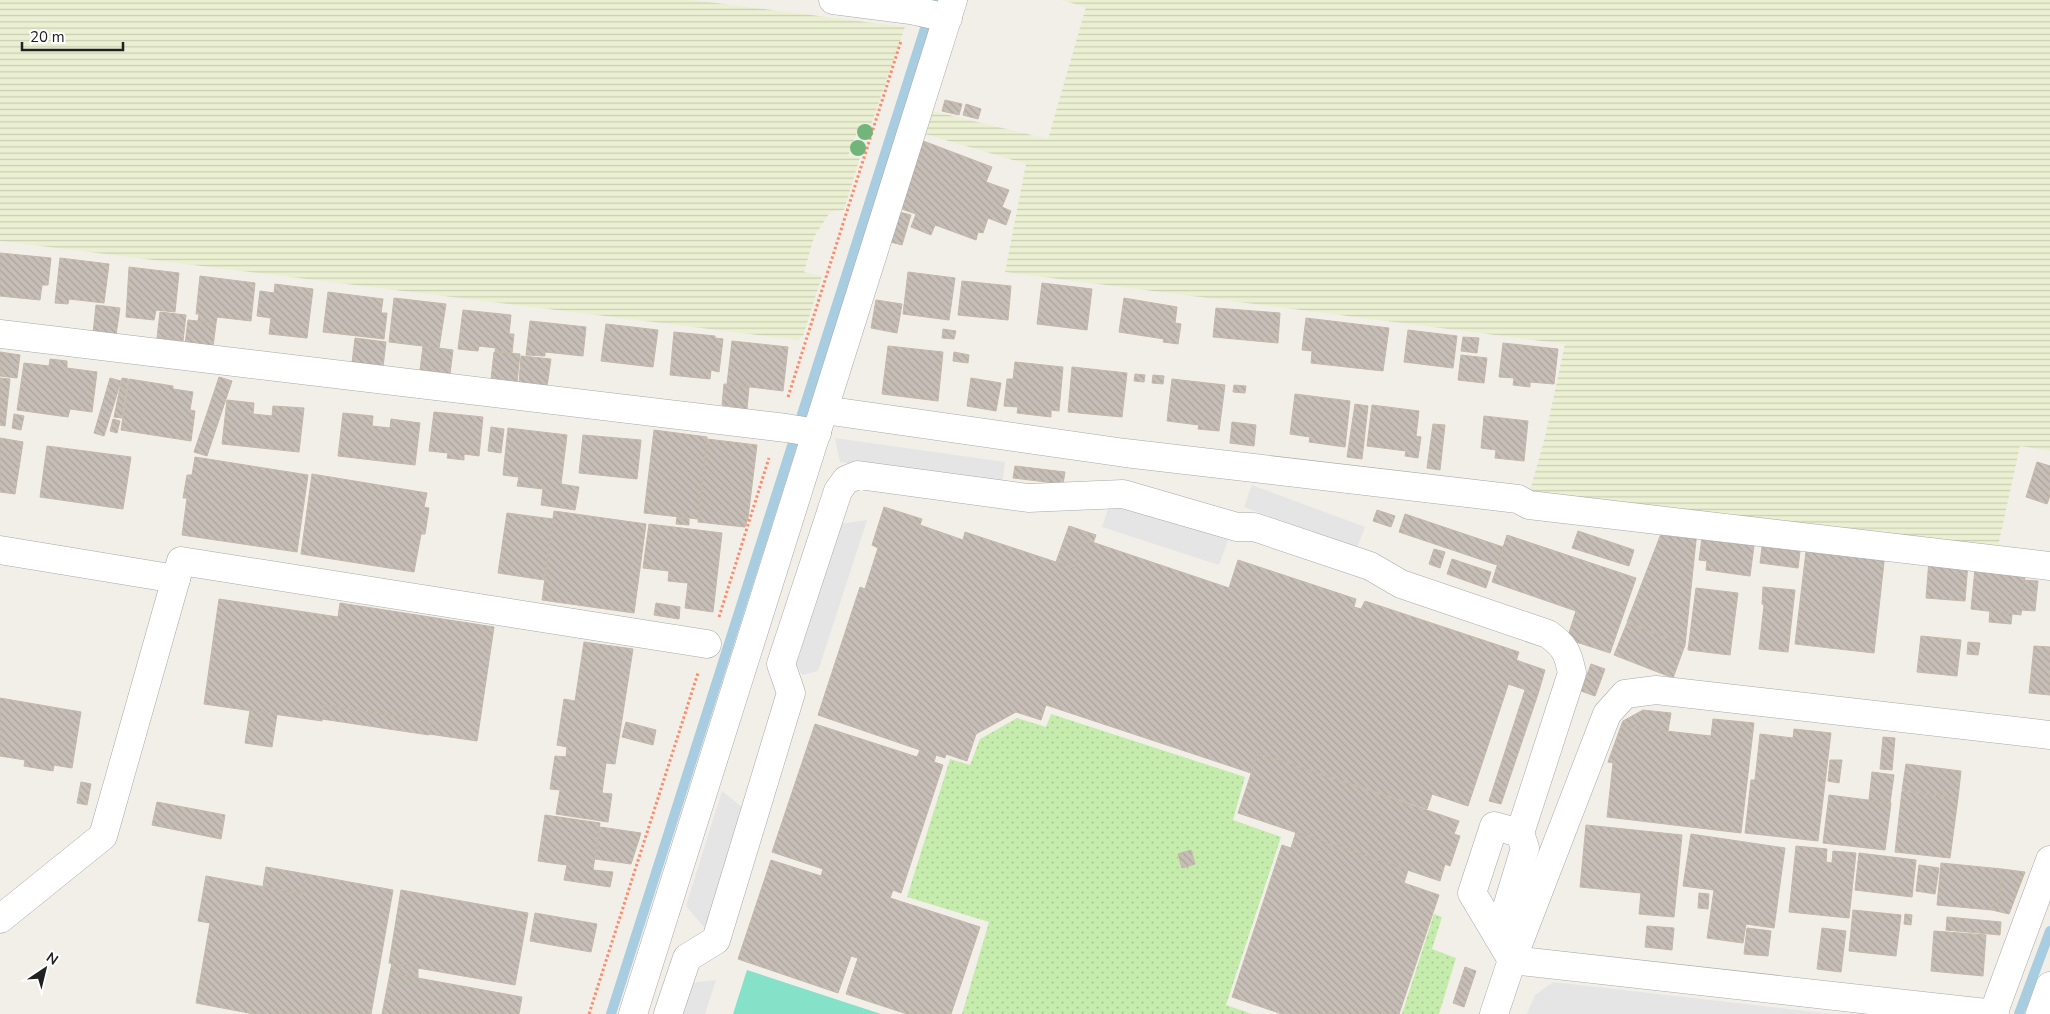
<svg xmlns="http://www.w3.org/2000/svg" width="2050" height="1014" viewBox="0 0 2050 1014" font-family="'Nunito Sans',sans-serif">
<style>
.farmland{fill:url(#farmland-rules)}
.garden{fill:url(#garden-dots)}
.pitch{fill:#85e1c8}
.parking{fill:#e5e5e5}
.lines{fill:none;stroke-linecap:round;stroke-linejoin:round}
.stream{stroke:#a8cde0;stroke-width:10}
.building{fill:url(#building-back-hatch);stroke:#c4b8a9}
.minor-casing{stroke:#a8a8a8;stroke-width:29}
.path{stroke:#fd8c6d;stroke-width:3;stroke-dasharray:2.5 2.5;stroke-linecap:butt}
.minor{stroke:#fff;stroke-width:28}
.tree{fill:#72b57b}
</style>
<defs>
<pattern id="farmland-rules" width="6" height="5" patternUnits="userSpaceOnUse" patternTransform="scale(1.25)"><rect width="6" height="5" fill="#ebf0d3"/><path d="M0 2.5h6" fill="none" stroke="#c9ceb5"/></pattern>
<pattern id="garden-dots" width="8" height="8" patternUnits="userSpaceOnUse" patternTransform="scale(1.25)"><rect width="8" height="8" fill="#c5ecad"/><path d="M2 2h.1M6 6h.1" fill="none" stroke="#a9ca95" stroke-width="1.8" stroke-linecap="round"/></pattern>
<pattern id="building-back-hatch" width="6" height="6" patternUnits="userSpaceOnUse" patternTransform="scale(1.25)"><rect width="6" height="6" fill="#c7bfb7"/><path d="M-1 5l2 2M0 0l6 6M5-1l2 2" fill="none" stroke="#aba49d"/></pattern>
</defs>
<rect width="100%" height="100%" fill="#f2efe8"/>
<g class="farmland">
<polygon points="0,0 693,0 905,27 871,125 860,124 848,156 860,157 844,210 830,212 814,237 804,272 822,276 803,336 798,340 0,241"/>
<polygon points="1061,0 2050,0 2050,451 2020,446 1997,551 1528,498 1545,437 1565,344 1005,272 1026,164 922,133 932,111 1048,139 1086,7"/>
</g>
<g class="garden">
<polygon points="1051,714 1245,777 1233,820 1281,837 1226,1005 1252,1014 962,1014 989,922 907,897 950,759 970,765 980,739 1017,718 1046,727"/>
<polygon points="1434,914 1442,917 1432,949 1456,958 1439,1014 1402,1014"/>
</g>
<polygon class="pitch" points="747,970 881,1014 733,1014"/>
<g class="parking">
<polygon points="835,438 1005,462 1002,485 840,462"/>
<polygon points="1252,485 1365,527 1357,548 1244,507"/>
<polygon points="1109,506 1126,506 1228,540 1219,565 1102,527"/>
<polygon points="867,520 818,671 802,675 795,661 839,524"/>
<polygon points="722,791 744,809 705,928 686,906"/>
<polygon points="716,980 705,1014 681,1014 690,983"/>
<polygon points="1553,982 1833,1014 1527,1014 1535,995"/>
</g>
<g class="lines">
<g class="stream">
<polyline points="611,1014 934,0"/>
<polyline points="2019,1014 2050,931"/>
</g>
</g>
<g class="building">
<polygon points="945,100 962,104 959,115 942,111"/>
<polygon points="966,104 981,109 978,119 963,115"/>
<polygon points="918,139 992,167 986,182 1009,190 1002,207 1011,211 1006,225 988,218 983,233 978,232 976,240 935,225 931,235 911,227 916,214 893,206"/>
<polygon points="892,210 911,215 902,245 883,240"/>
<polygon points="0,253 51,258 48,285 42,285 40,300 0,296"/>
<polygon points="60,258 109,264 104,303 69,299 68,304 55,303"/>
<polygon points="129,267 179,273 175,312 156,310 154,320 126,317"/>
<polygon points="908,272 955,278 949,320 903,314"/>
<polygon points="200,276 255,283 251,321 217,317 216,323 198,321 199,314 196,314"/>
<polygon points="962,281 1011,286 1008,320 958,315"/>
<polygon points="1042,283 1092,289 1087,330 1037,324"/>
<polygon points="275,284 313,289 307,338 269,334 271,318 257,316 260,291 274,293"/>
<polygon points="328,292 383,299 381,313 387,313 384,339 323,332"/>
<polygon points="394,298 446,304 439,348 389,342"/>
<polygon points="1124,298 1177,307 1175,323 1181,324 1178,344 1163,342 1164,339 1119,332"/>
<polygon points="876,300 902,304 897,333 871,328"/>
<polygon points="96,305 120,308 116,335 93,333"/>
<polygon points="1216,308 1280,313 1278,343 1213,337"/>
<polygon points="463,310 511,315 509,334 514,334 512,353 495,351 496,348 479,346 478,351 458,349"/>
<polygon points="160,312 186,315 183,341 157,338"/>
<polygon points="1306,318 1389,328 1383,371 1311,363 1312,351 1302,350"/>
<polygon points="188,320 216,323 213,347 185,344"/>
<polygon points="530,321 586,327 583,356 545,352 545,356 526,355"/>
<polygon points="606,324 658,330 653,367 601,361"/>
<polygon points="943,329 956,331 954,339 942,338"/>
<polygon points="1408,330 1457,336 1453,368 1404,362"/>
<polygon points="674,332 715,336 715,338 723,339 719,372 711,370 710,379 670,375"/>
<polygon points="1463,337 1479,338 1477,353 1461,351"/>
<polygon points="355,338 386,342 383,367 352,363"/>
<polygon points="732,341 788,347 783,391 727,384"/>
<polygon points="1503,343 1558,349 1554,384 1530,382 1530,387 1513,385 1514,378 1499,377"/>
<polygon points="423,346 453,350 450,374 420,370"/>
<polygon points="888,346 943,352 938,401 882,394"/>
<polygon points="0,352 20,355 17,378 0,376"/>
<polygon points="494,352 520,354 517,382 491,379"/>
<polygon points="954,352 969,355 968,363 953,361"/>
<polygon points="1461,355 1487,358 1484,383 1458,380"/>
<polygon points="521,356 551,359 547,387 519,383"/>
<polygon points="50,359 67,361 67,368 97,372 92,412 70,409 68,417 17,410 24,363 49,366"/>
<polygon points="1015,362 1063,367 1059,411 1051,410 1051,417 1017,413 1018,407 1004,406 1007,379 1013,379"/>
<polygon points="1072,367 1127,373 1122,417 1068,412"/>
<polygon points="1135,374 1145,375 1144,382 1134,381"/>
<polygon points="1153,375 1164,376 1163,384 1152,383"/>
<polygon points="219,377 232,381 207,456 194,452"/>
<polygon points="0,378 10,379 5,426 0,425"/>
<polygon points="110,378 121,381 104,436 94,433"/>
<polygon points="122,378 128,379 122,418 114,417"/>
<polygon points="971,378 1001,383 996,411 967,406"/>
<polygon points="129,379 173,386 173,389 193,392 190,410 195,411 191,441 121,430"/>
<polygon points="1172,379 1225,385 1219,431 1198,429 1199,425 1167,421"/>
<polygon points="724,384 749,387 747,409 722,405"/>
<polygon points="1234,385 1246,386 1245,393 1233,392"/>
<polygon points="1295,394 1350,401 1345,447 1309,442 1310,437 1290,434"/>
<polygon points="227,400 254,403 253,414 272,416 273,406 304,408 299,452 222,444"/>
<polygon points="1355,404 1368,406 1362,459 1347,457"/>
<polygon points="1372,405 1419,411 1416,436 1421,437 1418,458 1405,456 1406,451 1367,446"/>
<polygon points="434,412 483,417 479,456 464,454 464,460 447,458 448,453 429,451"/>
<polygon points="343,413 373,416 372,426 390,428 391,419 420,423 415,465 338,456"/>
<polygon points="14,414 24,416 21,430 12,428"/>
<polygon points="1484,416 1528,421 1524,461 1495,458 1496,450 1481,448"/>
<polygon points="113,419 120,421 117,433 110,431"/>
<polygon points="1232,422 1256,425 1254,446 1230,443"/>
<polygon points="1433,424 1445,425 1440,470 1427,468"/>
<polygon points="491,427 504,429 501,453 488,451"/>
<polygon points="508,428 567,435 561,484 579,487 575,510 541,505 543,489 517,486 519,477 503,475"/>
<polygon points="654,430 707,437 698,519 644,513"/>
<polygon points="583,435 641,440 637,479 579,473"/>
<polygon points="0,438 23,442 15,494 0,492"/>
<polygon points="707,439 757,445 748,518 745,527 698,522"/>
<polygon points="47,446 131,457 123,509 40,497"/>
<polygon points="195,457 308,475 297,552 182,535 187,498 183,498 187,475 192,475"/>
<polygon points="2037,462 2050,466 2050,496 2047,504 2026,497"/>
<polygon points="1015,466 1065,472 1063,484 1013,478"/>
<polygon points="312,474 427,493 424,507 429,508 425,534 421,534 414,572 301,554"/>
<polygon points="884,507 922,519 920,525 963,540 965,532 1074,568 1083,539 1229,588 1238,560 1356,599 1354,607 1361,609 1365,601 1519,652 1468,806 1432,794 1427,809 1258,753 1251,773 1046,705 1041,720 1016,712 976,734 967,761 946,754 945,758 936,755 934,762 943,765 901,893 893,890 890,898 980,927 951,1014 907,1014 846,994 858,958 851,956 838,993 738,959 771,860 821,876 823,869 772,852 815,724 917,757 920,750 818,715 860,587 865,589 878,548 872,545"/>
<polygon points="1377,510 1395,516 1391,527 1373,521"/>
<polygon points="554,511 646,524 634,613 542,600"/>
<polygon points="507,513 553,519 544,580 498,573"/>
<polygon points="1405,514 1503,547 1497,565 1399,532"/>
<polygon points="677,517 689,519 689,525 676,524"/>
<polygon points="649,524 722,533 713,612 685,608 688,583 668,581 669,571 643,568"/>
<polygon points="1069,526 1096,535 1093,543 1083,539 1074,568 1056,562"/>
<polygon points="1664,526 1697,531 1685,645 1627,622"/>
<polygon points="1578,531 1634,550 1629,566 1572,548"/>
<polygon points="1703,531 1755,538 1750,576 1706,570 1707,561 1699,560"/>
<polygon points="1507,535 1636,578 1610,653 1567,639 1576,611 1492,582"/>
<polygon points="1763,539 1801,543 1798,568 1760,563"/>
<polygon points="1807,543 1885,553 1874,653 1795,644"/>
<polygon points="1434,549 1445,552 1440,568 1429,564"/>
<polygon points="1452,559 1491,572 1486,588 1447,574"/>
<polygon points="1929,560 1968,563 1965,601 1926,598"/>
<polygon points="1975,569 2025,574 2021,615 1971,609"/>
<polygon points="2024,580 2038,581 2035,611 2021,610"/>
<polygon points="1763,587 1795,590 1788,652 1759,649 1764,605 1762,604"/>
<polygon points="1696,588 1738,593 1730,655 1688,650"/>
<polygon points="219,599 338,617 340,603 494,627 477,741 429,734 431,722 324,705 322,721 204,704"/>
<polygon points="656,603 680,607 679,619 654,615"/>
<polygon points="1990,611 2012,614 2011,624 1989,622"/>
<polygon points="1627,623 1685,645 1673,678 1614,655"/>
<polygon points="1921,636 1961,640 1957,676 1917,672"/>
<polygon points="584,642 633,649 615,764 606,763 602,793 612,794 608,822 556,814 560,790 550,789 555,756 566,757 567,747 557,745 564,699 575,701"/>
<polygon points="1968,642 1980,643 1978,655 1967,654"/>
<polygon points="2034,646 2050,647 2050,695 2029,693"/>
<polygon points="1516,660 1545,670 1538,694 1508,684"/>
<polygon points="1591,664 1605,669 1595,696 1581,691"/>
<polygon points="1525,690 1538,694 1501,804 1489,801"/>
<polygon points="0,698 81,712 72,768 54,765 53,771 24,766 25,760 0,756"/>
<polygon points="324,705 431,722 429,735 322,719"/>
<polygon points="250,710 277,714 272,747 245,743"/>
<polygon points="1643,710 1671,713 1668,731 1621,726 1623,721"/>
<polygon points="1713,719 1754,723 1741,833 1607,817 1613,763 1608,762 1621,726 1711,736"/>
<polygon points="626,722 656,730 653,745 622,737"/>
<polygon points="1794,729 1831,733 1818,841 1745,833 1751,780 1755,780 1760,734 1793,738"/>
<polygon points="1883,737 1895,738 1892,770 1880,769"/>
<polygon points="1258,753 1459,821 1454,834 1460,836 1450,866 1445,864 1440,881 1238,813"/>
<polygon points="1830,760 1842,760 1839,783 1828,781"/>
<polygon points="1906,764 1961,771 1958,798 1902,790"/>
<polygon points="1872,772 1894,775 1890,803 1869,800"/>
<polygon points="81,782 91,784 87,805 77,803"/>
<polygon points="1902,791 1958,798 1950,858 1895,852"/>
<polygon points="1829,795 1891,803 1885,850 1823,843"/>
<polygon points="157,802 225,815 221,839 152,825"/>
<polygon points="545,815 600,823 593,870 613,872 610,887 564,880 567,865 538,861"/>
<polygon points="1586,825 1682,835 1674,917 1639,914 1641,893 1580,887"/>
<polygon points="600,827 641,833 631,864 595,859"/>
<polygon points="1296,832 1408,870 1404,883 1439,895 1399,1014 1282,1014 1232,997 1282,845 1291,848"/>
<polygon points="1691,834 1785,848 1774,928 1746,924 1743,943 1707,938 1714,890 1683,886"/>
<polygon points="1796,846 1827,849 1826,862 1832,863 1833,851 1856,853 1849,918 1789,912"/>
<polygon points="1191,850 1195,864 1182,868 1178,854"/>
<polygon points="1859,853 1916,860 1912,897 1855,890"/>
<polygon points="1941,863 2002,869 1999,903 1993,902 1992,910 1937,905"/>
<polygon points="1919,865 1939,868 1935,894 1916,891"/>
<polygon points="266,867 306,874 302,894 263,886"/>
<polygon points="2002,869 2025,872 2009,914 1992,910 1993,902 1999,903"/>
<polygon points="306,874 393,890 371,1014 254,1014 196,1003 210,923 198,921 206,876 302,894"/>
<polygon points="401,890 528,913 515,985 389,963"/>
<polygon points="1699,893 1709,894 1708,909 1698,908"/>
<polygon points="1853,910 1901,915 1896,956 1849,951"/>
<polygon points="535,913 597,924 591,952 530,941"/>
<polygon points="1905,914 1912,915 1911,925 1904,924"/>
<polygon points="1947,917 2001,922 2000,935 1946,930"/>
<polygon points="1647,926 1674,928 1672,950 1645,947"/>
<polygon points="1747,928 1771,931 1768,956 1744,954"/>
<polygon points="1822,928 1846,931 1841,972 1817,969"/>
<polygon points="1934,931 1986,935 1983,976 1931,971"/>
<polygon points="392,963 418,968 418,978 390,973"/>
<polygon points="1465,967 1476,971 1464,1007 1453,1003"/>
<polygon points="390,973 522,997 519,1014 382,1014"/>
</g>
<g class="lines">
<defs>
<g id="minor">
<polyline points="833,0 911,10 948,18"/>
<polyline points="0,334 786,428 817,433"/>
<polyline points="824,410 1125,453 1518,499 1529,505 2050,566"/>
<polyline points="0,550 176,579"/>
<polyline points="1520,833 1494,826 1472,893 1512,960 1995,1014"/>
<polyline points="0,919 103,836 181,561 707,644"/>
<polyline points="633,1014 953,0"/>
<path d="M 668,1014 L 687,958 L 716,940 L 791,693 L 781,664 L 838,491 L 846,480 L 858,475 L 1028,498 L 1123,494 L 1237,527 L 1254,527 L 1370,566 L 1401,584 L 1548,634 C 1565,646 1568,653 1572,673 L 1520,833 L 1525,848 L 1498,937"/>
<polyline points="1494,1014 1512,960 1607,714 1625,694 1656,690 2050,735"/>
<polyline points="1993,1014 2050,860"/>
<polyline points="2040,1014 2050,986"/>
</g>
</defs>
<use href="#minor" class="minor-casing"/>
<g class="path">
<polyline points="788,397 901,41"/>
<polyline points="719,617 769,458"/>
<polyline points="589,1014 698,673"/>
</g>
<use href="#minor" class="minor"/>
</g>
<g class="tree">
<circle cx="865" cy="132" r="8"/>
<circle cx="858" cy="148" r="8"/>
</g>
<g transform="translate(45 969) rotate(35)" stroke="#ffffff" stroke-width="4" paint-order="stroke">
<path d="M0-4L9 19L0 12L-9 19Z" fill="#212121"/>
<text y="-8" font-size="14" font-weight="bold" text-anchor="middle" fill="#212121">N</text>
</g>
<path d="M22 42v8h101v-8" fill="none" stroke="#212121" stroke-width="2.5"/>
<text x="30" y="42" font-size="15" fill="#212121" stroke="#ffffff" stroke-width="4" paint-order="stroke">20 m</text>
</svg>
